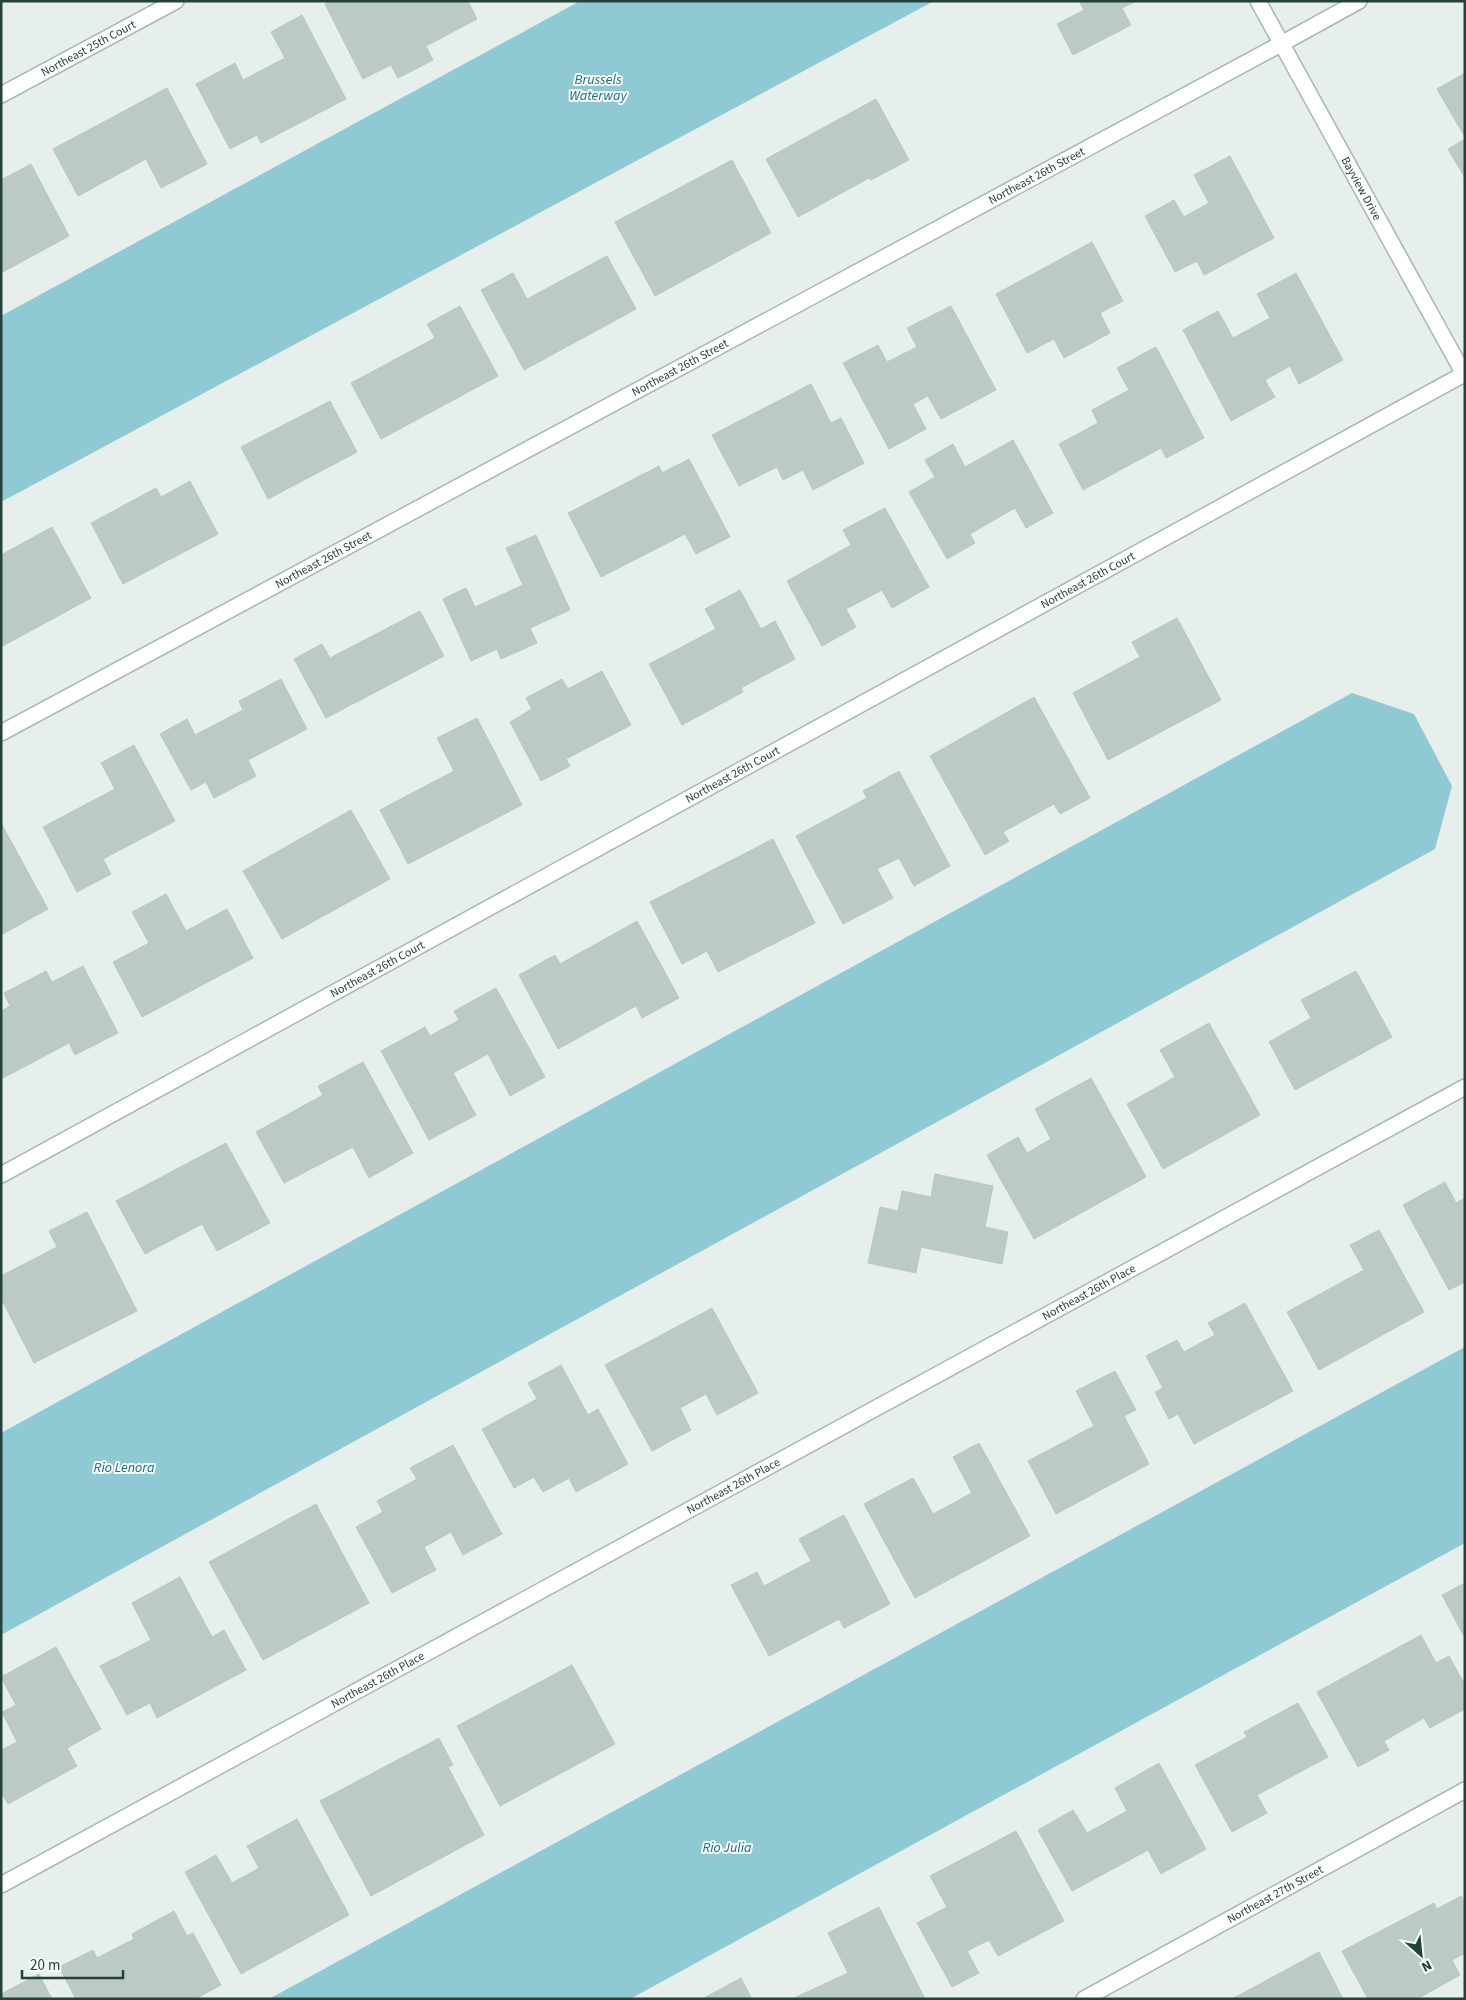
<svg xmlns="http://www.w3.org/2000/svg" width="1466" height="2000" viewBox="0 0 1466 2000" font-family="'Source Sans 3',sans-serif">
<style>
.water{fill:#8ec9d4}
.building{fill:#bbcac4;stroke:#b8c9c2}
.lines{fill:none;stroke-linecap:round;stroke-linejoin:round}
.minor-casing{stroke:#a8b8b2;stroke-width:18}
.tertiary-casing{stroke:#a8b8b2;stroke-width:18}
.minor{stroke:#fff;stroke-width:15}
.tertiary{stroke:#fff;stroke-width:15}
.labels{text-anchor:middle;stroke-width:4;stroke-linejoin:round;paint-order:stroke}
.street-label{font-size:12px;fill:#24423a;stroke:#f7fbf9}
.water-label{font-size:14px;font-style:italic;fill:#1c6f80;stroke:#f7fbf9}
</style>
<rect width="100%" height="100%" fill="#e6efeb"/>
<g class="water">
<polygon points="580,1 934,1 1,502 1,316"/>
<polygon points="1352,693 1414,714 1452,786 1435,849 1,1635 1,1433"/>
<polygon points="1465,1347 1465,1543 630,1999 269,1999"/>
</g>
<g class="building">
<polygon points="330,1 468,1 477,19 426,46 433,60 398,78 391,65 363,79 325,4"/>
<polygon points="1079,1 1136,1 1122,8 1131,25 1073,55 1057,24 1084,10"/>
<polygon points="302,15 346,99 261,143 257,135 230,149 196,84 235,63 243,80 285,58 271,32"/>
<polygon points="1465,73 1465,137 1437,89"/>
<polygon points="167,88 207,164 161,188 146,159 78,196 53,149"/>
<polygon points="876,99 909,160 871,180 869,178 798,217 766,159"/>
<polygon points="1465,139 1465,178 1448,149"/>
<polygon points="1230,156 1274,238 1204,275 1197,261 1175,272 1145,216 1174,200 1184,217 1209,203 1194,175"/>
<polygon points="732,160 771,233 655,296 615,222"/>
<polygon points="31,164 69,236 1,273 1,180"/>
<polygon points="1092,242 1123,301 1100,313 1110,333 1064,358 1054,339 1027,353 996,294"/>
<polygon points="607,256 636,309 524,370 481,290 513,273 527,299"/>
<polygon points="1296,273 1343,360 1299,384 1290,366 1265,380 1275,397 1231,421 1183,330 1218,311 1233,338 1270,318 1257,294"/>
<polygon points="460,306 498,376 381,439 351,383 435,338 427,324"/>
<polygon points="951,306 996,390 941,419 928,396 913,404 926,429 889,449 843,363 878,345 887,362 917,347 907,328"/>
<polygon points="1156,347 1204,438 1166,458 1161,448 1083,490 1059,444 1098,423 1092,410 1129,390 1117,368"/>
<polygon points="811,384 831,423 841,418 864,463 813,490 803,470 783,480 777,467 739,486 712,435"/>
<polygon points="330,401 357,452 268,499 241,447"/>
<polygon points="1013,440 1053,513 1026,528 1015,508 970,534 975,543 947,559 909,492 935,477 925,460 953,444 965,467"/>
<polygon points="689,459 730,537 696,554 685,534 601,577 568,513 659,466 662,473"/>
<polygon points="190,481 218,534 123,584 91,523 156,488 161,497"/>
<polygon points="885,508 929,587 892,608 882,590 846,609 856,627 822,646 787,581 851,545 843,530"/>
<polygon points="52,527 91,598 1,647 1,555"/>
<polygon points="536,535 570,610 530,628 537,643 501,659 497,649 471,661 443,599 466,588 475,607 523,585 506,548"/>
<polygon points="740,590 761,629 775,621 795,659 741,688 743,692 682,725 649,664 716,629 705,609"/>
<polygon points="420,611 444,656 326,718 294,659 322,644 330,658"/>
<polygon points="1177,618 1221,700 1108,760 1073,693 1140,657 1132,642"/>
<polygon points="602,671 631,725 566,759 570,766 541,781 510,722 532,709 526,698 562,679 568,689"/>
<polygon points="281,679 307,729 248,760 256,776 214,798 206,782 191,790 160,734 187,719 195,735 243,710 239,701"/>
<polygon points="1034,697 1090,798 1060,814 1054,804 1003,832 1009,841 985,855 930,756"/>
<polygon points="477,718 522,805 408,864 380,810 454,771 437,738"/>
<polygon points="134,745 175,821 103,859 111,874 77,892 43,827 115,789 101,763"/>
<polygon points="899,771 950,866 914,886 899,858 877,869 893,898 843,924 796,836 867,798 863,791"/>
<polygon points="351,810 390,879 282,939 243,871"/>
<polygon points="1,823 48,909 1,935"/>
<polygon points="773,839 815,923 718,972 707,951 682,964 650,902"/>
<polygon points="166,894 186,931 227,909 253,958 142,1017 113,962 149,943 132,912"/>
<polygon points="637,921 679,998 642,1018 636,1006 558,1049 519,975 555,955 560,964"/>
<polygon points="83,966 118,1033 75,1055 69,1043 1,1079 1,1011 10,1006 4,993 46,971 52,982"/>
<polygon points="1356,971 1392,1037 1295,1090 1269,1042 1311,1018 1301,1000"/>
<polygon points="496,988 545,1077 510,1096 488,1054 453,1073 476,1115 429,1140 381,1051 425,1027 430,1036 459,1020 454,1011"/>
<polygon points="1209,1023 1260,1115 1163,1169 1127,1104 1175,1077 1160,1050"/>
<polygon points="363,1062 413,1153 369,1178 353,1147 284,1183 256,1132 323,1095 318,1086"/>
<polygon points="1091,1078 1146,1177 1034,1239 987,1155 1018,1137 1027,1153 1051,1139 1035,1109"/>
<polygon points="226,1143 270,1223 217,1251 202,1224 145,1254 116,1201"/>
<polygon points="935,1174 993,1186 985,1227 1008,1232 1002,1264 921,1247 916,1273 868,1263 880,1207 898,1211 902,1191 931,1197"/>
<polygon points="1445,1182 1456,1203 1465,1198 1465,1282 1449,1290 1403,1205"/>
<polygon points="87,1212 137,1311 34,1363 1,1298 1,1276 57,1247 49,1231"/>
<polygon points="1379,1230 1424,1312 1319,1370 1287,1312 1364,1270 1350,1245"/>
<polygon points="1245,1303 1293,1391 1194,1444 1178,1414 1169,1419 1155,1392 1163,1388 1146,1356 1177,1340 1184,1352 1215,1335 1208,1323"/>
<polygon points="712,1308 758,1393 717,1415 706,1394 680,1408 691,1430 652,1451 605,1365"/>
<polygon points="561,1365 588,1415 598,1409 628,1464 576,1492 569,1478 543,1492 534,1477 514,1488 482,1429 537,1399 528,1383"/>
<polygon points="1115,1371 1136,1410 1124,1416 1149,1464 1056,1514 1028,1461 1094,1426 1076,1391"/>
<polygon points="979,1443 1030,1536 915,1598 864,1504 913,1478 933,1514 972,1493 953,1457"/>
<polygon points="453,1445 502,1534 463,1555 451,1532 424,1547 436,1570 392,1593 356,1527 383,1512 377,1501 417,1479 410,1468"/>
<polygon points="316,1504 369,1603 263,1660 209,1562"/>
<polygon points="844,1515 890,1604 844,1628 839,1619 769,1656 731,1585 757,1572 764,1586 811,1561 799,1539"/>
<polygon points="180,1577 212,1637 224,1630 246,1670 157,1718 150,1703 127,1715 100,1666 151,1640 132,1603"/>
<polygon points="1465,1583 1465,1638 1442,1595"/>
<polygon points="1421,1635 1436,1663 1449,1656 1465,1685 1465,1709 1430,1728 1424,1718 1384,1741 1389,1750 1358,1767 1317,1692"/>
<polygon points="56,1647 101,1729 67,1748 77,1766 8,1804 1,1792 1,1750 17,1742 2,1712 16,1705 1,1677"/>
<polygon points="572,1665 615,1744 500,1806 457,1726"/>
<polygon points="1298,1703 1328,1757 1257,1795 1267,1813 1232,1832 1195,1765 1247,1737 1244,1732"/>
<polygon points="439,1738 453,1765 448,1767 484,1835 371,1896 320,1801"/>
<polygon points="1159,1763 1206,1849 1161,1874 1148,1850 1072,1891 1038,1830 1073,1810 1087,1833 1127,1811 1115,1788"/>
<polygon points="297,1819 349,1915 241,1974 185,1872 216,1855 232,1883 259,1868 247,1846"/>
<polygon points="1016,1831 1064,1921 998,1956 989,1940 967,1951 979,1973 952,1987 917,1923 947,1907 930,1876"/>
<polygon points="1461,1896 1465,1903 1465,1953 1452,1960 1460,1975 1417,1999 1368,1999 1342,1951 1434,1903 1437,1909"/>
<polygon points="879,1907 925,1999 792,1999 848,1973 828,1933"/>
<polygon points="174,1911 187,1936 193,1933 221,1985 195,1999 76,1999 59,1967 93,1950 97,1958 134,1939 132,1934"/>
<polygon points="1319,1952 1343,1999 1232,1999"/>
<polygon points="39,1974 52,1999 2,1999 1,1994"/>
<polygon points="741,1978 752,1999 702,1999"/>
</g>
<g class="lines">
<defs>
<g id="minor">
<path id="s1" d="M 1,95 L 176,1"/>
<path id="s2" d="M 1,733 L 1281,44"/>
<path id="s3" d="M 1,1175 L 1464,374"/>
<path id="s4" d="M 1,1885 L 1465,1087"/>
<path id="s5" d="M 1084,1999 L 1465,1790"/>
</g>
<g id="tertiary">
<path id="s6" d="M 1258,1 L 1465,376"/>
<polyline points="1281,44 1359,1"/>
</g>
</defs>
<use href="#minor" class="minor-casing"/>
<use href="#tertiary" class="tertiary-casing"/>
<use href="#minor" class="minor"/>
<use href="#tertiary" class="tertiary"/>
</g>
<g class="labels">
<g class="street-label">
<text dy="4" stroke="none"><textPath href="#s1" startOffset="99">Northeast 25th Court</textPath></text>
<text dy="4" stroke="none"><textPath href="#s2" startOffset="1176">Northeast 26th Street</textPath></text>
<text dy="4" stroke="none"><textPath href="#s6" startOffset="214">Bayview Drive</textPath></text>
<text dy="4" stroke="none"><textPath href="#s2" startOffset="771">Northeast 26th Street</textPath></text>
<text dy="4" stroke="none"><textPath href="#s2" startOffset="366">Northeast 26th Street</textPath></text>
<text dy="4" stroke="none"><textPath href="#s3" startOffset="1239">Northeast 26th Court</textPath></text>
<text dy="4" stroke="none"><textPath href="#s3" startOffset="834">Northeast 26th Court</textPath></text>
<text dy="4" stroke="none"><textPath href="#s3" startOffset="429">Northeast 26th Court</textPath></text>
<text dy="4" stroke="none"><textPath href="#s4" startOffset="1239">Northeast 26th Place</textPath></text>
<text dy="4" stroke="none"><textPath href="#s4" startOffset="834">Northeast 26th Place</textPath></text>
<text dy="4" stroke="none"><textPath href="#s4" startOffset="429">Northeast 26th Place</textPath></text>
<text dy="4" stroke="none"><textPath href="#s5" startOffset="218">Northeast 27th Street</textPath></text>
</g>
<g class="water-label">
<text x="598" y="84">Brussels<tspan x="598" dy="16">Waterway</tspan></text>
<text x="124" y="1472">Rio Lenora</text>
<text x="727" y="1852">Rio Julia</text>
</g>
</g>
<rect width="1466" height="2000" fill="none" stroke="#24423a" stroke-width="5"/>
<g transform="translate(1421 1955) rotate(153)" stroke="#f7fbf9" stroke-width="4" paint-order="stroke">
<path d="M0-4L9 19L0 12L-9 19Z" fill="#24423a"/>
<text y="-8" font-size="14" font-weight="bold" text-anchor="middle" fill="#24423a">N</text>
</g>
<path d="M22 1970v8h101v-8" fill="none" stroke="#24423a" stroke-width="2.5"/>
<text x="30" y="1970" font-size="15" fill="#24423a" stroke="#f7fbf9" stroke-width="4" paint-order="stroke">20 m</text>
</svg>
